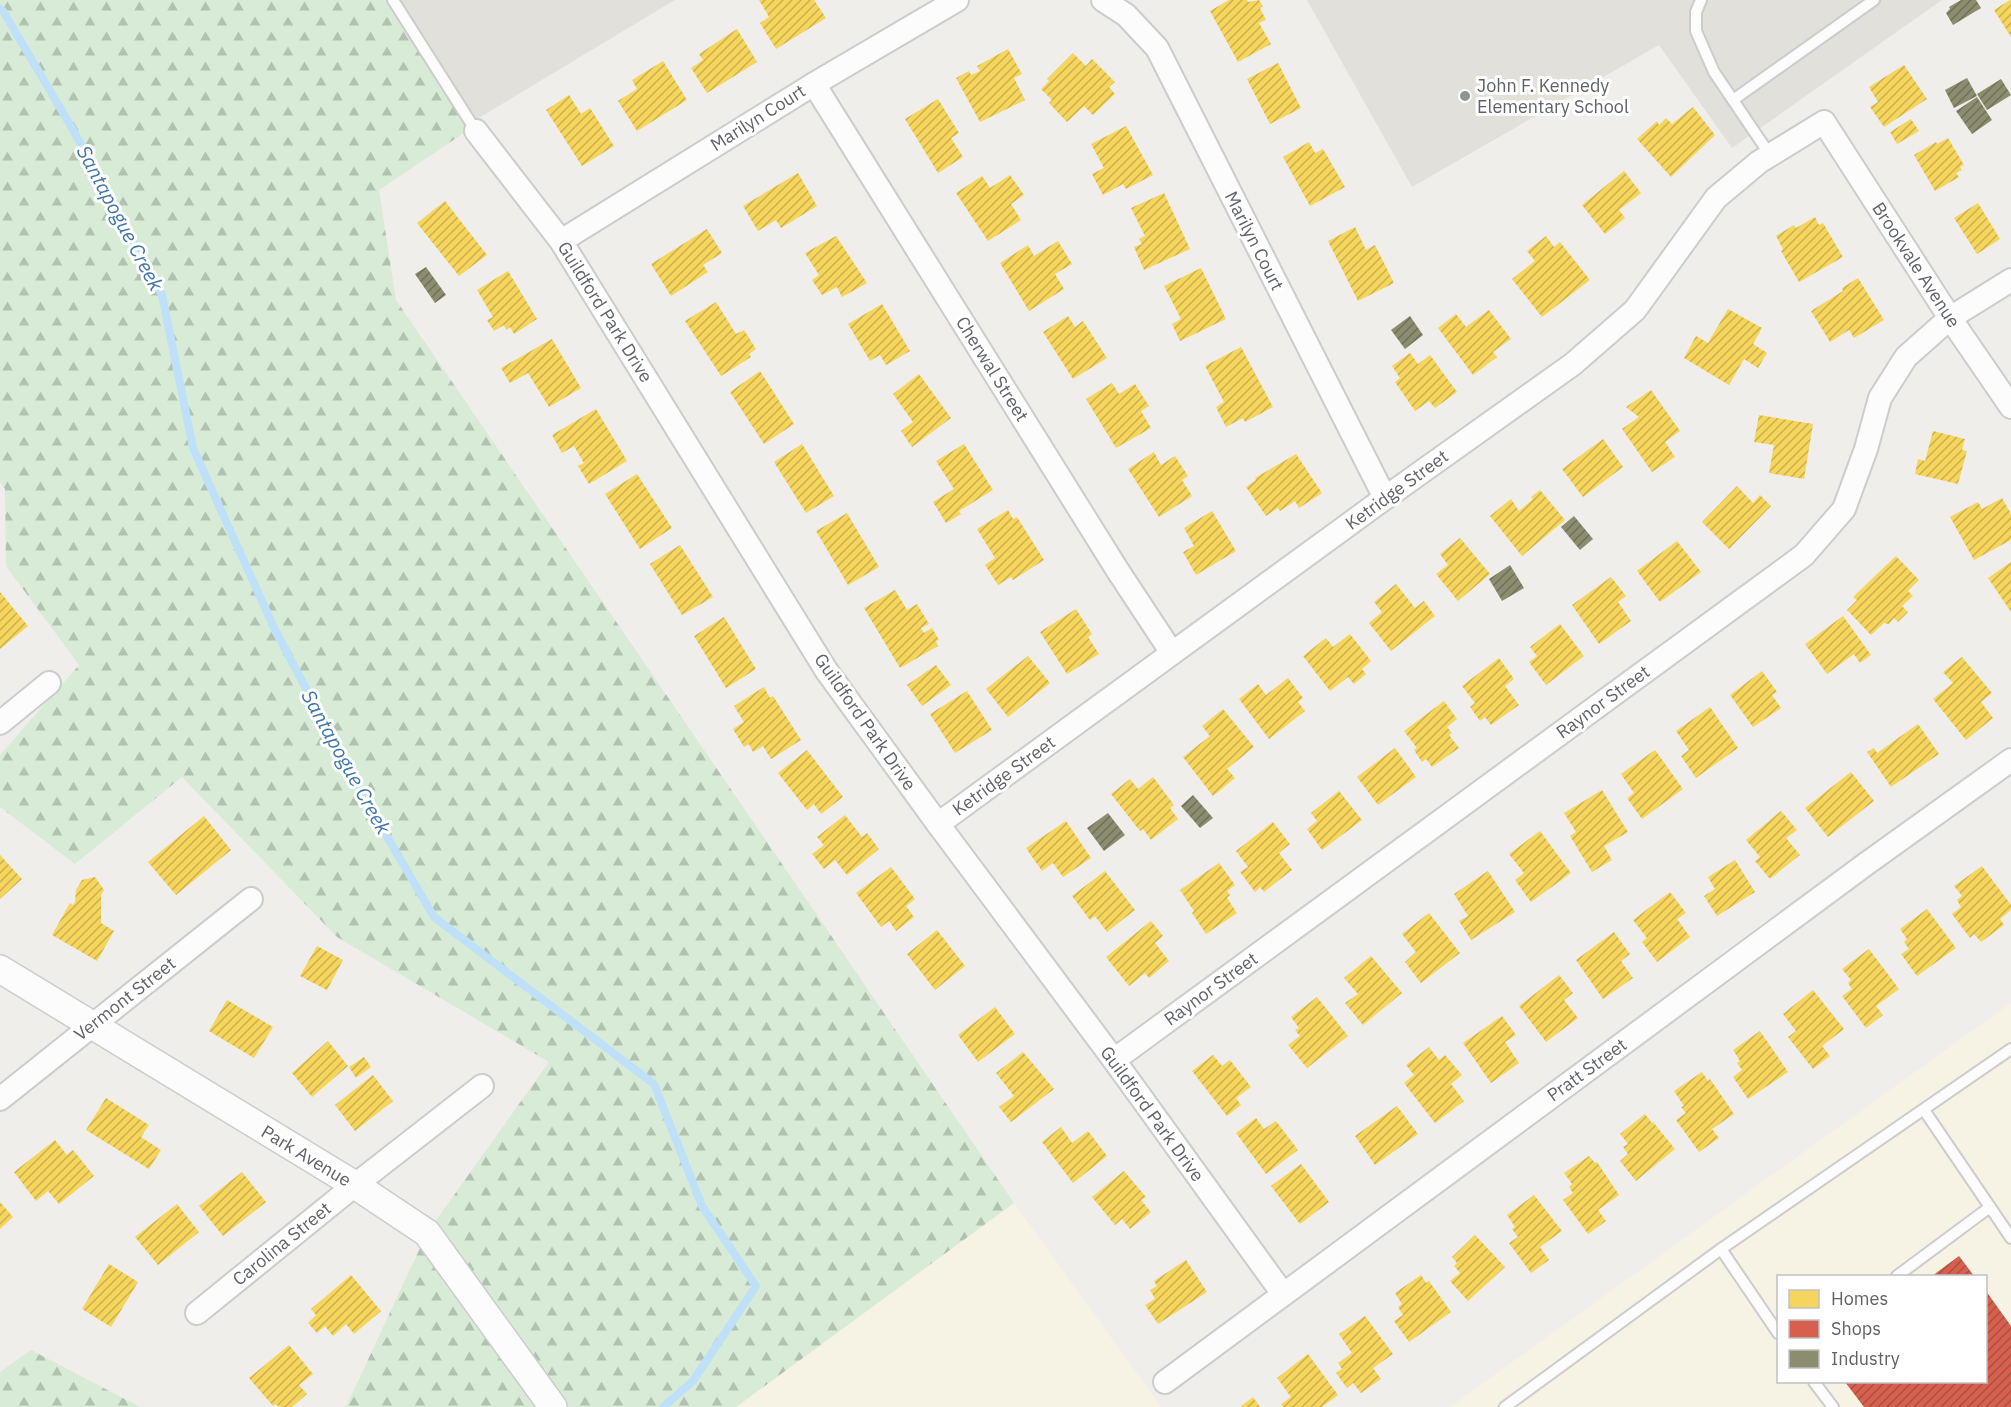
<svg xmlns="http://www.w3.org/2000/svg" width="2011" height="1407" viewBox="0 0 2011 1407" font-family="'IBM Plex Sans',sans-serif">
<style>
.commercial{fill:#f7f3e4;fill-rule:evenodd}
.education{fill:#e2e0da}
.forest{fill:url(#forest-firs)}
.homes{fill:url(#homes-hatch)}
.shops{fill:url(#shops-hatch)}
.industry{fill:url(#industry-hatch)}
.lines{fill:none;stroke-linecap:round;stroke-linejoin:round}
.stream{stroke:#bfe0f9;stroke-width:8}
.service-casing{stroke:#cbcccc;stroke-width:14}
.minor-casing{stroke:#cbcccc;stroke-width:26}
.tertiary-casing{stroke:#cbcccc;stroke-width:30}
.service{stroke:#fdfcfc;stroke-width:10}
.minor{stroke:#fdfcfc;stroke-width:22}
.tertiary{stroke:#fdfcfc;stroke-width:27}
.poi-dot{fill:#919496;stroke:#fff;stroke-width:2}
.labels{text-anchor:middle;stroke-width:6;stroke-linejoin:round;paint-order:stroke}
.poi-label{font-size:18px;fill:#5f6368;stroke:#fff;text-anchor:start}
.street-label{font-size:18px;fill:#5f6368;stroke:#fff}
.water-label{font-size:20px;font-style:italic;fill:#4174aa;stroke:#fff}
</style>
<defs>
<pattern id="forest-firs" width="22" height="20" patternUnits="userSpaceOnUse" patternTransform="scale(1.5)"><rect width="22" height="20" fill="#d8ebd6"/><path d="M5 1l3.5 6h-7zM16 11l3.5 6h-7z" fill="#b2c2b1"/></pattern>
<pattern id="homes-hatch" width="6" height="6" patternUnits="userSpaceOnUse" patternTransform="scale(1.5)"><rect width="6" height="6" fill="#f6d55c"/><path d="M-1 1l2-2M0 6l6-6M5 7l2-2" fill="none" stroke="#cab050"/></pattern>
<pattern id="shops-hatch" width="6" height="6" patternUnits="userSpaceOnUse" patternTransform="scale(1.5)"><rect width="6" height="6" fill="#d6604d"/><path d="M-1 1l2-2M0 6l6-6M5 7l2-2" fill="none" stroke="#a85042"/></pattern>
<pattern id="industry-hatch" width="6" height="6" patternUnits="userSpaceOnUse" patternTransform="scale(1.5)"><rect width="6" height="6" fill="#8c8c6e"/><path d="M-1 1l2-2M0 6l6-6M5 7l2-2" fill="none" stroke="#70705a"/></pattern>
</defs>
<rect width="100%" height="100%" fill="#efeeea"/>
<g class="commercial">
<path d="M 2011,1003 L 2011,1407 L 1450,1407 ZM 1778,1276 L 1986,1276 L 1986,1382 L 1778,1382 Z"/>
<polygon points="1014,1203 1161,1407 736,1407"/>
</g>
<g class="education">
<polygon points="384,0 675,0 467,125"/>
<polygon points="1307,0 1942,0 1732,148 1659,45 1412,187"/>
</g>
<g class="forest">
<polygon points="0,0 386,0 473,127 379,190 396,300 1014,1203 736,1407 346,1407 427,1233 549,1062 337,937 182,777 75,864 0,807 0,755 79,665 6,566 5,489 0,482"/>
<polygon points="31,1350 140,1407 0,1407 0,1372"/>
</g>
<g class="homes">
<polygon points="759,0 814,0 826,18 776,49 760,23 769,17"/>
<polygon points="1229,0 1247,0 1248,2 1259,0 1263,6 1260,8 1266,20 1259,23 1271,44 1238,62 1210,11"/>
<polygon points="2010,0 2011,0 2011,37 1994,10"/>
<polygon points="737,29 757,62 707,93 691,68 703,60 699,54"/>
<polygon points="1008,49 1022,74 1014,78 1025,100 980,122 956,78 969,71 971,75 980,71 977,66"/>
<polygon points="1073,53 1086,66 1092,59 1115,82 1109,87 1115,94 1093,115 1084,106 1067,122 1049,103 1052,100 1041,89 1049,81 1047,79"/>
<polygon points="663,61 687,100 637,131 618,101 637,89 632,80"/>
<polygon points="1278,63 1301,108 1270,124 1247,79"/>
<polygon points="1904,65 1927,99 1884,127 1870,107 1878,102 1869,87"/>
<polygon points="569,95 581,114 590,108 614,146 582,166 546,110"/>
<polygon points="938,99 959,133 951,138 963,157 938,173 905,119"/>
<polygon points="1693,107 1715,135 1671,177 1637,139 1657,121 1659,125 1666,118 1672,124"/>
<polygon points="1911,119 1919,131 1897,144 1890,132"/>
<polygon points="1126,126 1153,175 1126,189 1123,184 1103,195 1092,174 1104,168 1091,144"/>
<polygon points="1948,138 1964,165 1960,167 1962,170 1956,173 1959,177 1935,191 1914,155 1936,142 1937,144"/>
<polygon points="1309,142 1315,153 1323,149 1345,187 1310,206 1283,157"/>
<polygon points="1624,171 1641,193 1619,210 1625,218 1605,234 1582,205"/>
<polygon points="798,173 817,206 781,228 776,220 758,231 743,206"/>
<polygon points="1010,175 1024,195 1011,204 1021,220 988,241 956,193 982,176 990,188"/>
<polygon points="1164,193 1190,249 1144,270 1134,247 1142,244 1139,239 1145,236 1131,208"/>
<polygon points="445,201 487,255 459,276 417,223"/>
<polygon points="1978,203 2000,239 1977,254 1954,218"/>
<polygon points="1815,217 1819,225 1823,223 1843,257 1799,282 1781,251 1783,249 1776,236 1794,225 1796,228"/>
<polygon points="1355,227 1366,250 1375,245 1394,283 1358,301 1328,241"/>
<polygon points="707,229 722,253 703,265 708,272 671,296 651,264"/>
<polygon points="836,236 867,283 842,297 837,287 822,295 812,280 819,275 805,253"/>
<polygon points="1546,236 1554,247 1560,242 1590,280 1542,317 1512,279 1535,261 1527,251"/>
<polygon points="1058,241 1072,264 1055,274 1064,289 1029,311 1000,263 1028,245 1034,256"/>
<polygon points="1201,268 1226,319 1180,341 1172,324 1181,319 1164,286"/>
<polygon points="508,271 537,319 514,334 510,327 506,330 504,325 494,331 487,320 493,317 477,290"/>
<polygon points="1858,278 1884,320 1854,338 1849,330 1830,342 1811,311 1843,291 1842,288"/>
<polygon points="716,302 736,334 744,330 756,349 749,354 751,357 721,376 685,321"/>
<polygon points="882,304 910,351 886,365 880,355 870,361 848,324"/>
<polygon points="1728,309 1762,328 1753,344 1767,353 1758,368 1744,359 1729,385 1684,358 1696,336 1708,343"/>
<polygon points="1489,310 1511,339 1493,352 1497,357 1473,375 1438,328 1456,314 1466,327"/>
<polygon points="1068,316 1075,327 1083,321 1107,358 1073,379 1043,332"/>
<polygon points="552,339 581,388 549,407 528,373 510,383 501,368"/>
<polygon points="1241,347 1273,407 1245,422 1243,418 1226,427 1216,407 1224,402 1205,366"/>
<polygon points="1410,353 1418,364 1430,355 1457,392 1435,408 1429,401 1415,411 1395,382 1400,378 1392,366"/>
<polygon points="760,371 794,424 764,444 730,392"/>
<polygon points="919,374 951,418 912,447 901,431 913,422 893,394"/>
<polygon points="1112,383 1119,394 1135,384 1149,406 1141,411 1151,428 1116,448 1086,399"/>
<polygon points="1651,390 1680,431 1665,442 1675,457 1652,472 1622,429 1639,417 1626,407"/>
<polygon points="596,409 627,461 589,484 578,466 584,463 574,446 562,453 552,435"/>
<polygon points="1759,415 1813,424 1804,479 1769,473 1774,445 1754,442"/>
<polygon points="1933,431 1965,439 1962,450 1967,451 1958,484 1915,474 1918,459 1925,461"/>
<polygon points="1603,439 1623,467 1583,497 1562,469"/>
<polygon points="802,444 834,496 806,513 774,462"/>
<polygon points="964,444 993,490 959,511 961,514 946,523 933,502 954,489 936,461"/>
<polygon points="1154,452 1161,465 1175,456 1188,476 1182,480 1192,496 1159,517 1128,469"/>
<polygon points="1296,454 1322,493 1299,508 1295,501 1280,511 1278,508 1266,516 1246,487 1256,480 1255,478"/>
<polygon points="637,474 672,528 640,549 605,494"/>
<polygon points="1737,486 1753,503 1760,495 1771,506 1729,549 1702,522"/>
<polygon points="1540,490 1565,520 1522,556 1490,516 1511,499 1519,511 1533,499 1531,497"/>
<polygon points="2002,498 2011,514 2011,540 1974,560 1950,517 1978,502 1982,509"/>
<polygon points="1008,510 1013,519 1017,517 1044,560 1013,580 1011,577 998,585 985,565 995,558 977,529"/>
<polygon points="1212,511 1236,551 1196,575 1183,552 1194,546 1184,528"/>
<polygon points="847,513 879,567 848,585 816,531"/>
<polygon points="1460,538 1490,574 1458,601 1436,574 1448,565 1440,554"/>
<polygon points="1677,541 1701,572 1660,602 1637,571"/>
<polygon points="680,545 713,597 682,615 650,564"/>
<polygon points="1896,556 1919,580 1908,591 1913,596 1902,606 1908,612 1898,622 1894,618 1889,624 1884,623 1871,635 1847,610 1857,600 1853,597"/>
<polygon points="2011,562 2011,612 1988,578"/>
<polygon points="1611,577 1626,596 1618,602 1631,621 1599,644 1572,605"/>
<polygon points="1396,584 1415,608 1424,601 1435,616 1391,651 1369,623 1382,612 1374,602"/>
<polygon points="895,590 907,610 917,604 929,624 921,628 924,633 932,628 939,640 936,641 938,646 900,668 864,608"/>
<polygon points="0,592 28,626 0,649"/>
<polygon points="1076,609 1092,634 1088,637 1099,654 1067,674 1040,632"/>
<polygon points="1843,616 1871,655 1860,663 1854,654 1827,674 1805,644"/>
<polygon points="724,617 756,669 726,688 694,636"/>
<polygon points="1560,624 1584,656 1546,685 1529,662 1537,656 1530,647"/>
<polygon points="1350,634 1371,661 1362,669 1366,674 1354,684 1348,677 1330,691 1303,656 1326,638 1333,647"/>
<polygon points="1028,656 1050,683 1008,717 986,689"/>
<polygon points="1962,657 1992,693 1981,702 1993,718 1966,740 1933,699 1953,683 1943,672"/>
<polygon points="1499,658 1514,679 1505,686 1519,705 1491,725 1485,717 1480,721 1470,707 1475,703 1462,686"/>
<polygon points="936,665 951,685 922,706 907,685"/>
<polygon points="1762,671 1777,692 1772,695 1781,708 1753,727 1730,695"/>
<polygon points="1288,678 1303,698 1298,702 1305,711 1269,739 1239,699 1258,684 1266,695"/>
<polygon points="764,687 770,698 773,696 801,740 771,759 763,746 753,752 749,744 744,747 733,729 744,722 734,706"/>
<polygon points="967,691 992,730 955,753 930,714"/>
<polygon points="1444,701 1457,719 1447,727 1452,733 1449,735 1459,748 1432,767 1426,759 1422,762 1414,750 1417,748 1404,731"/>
<polygon points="1710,707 1738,748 1696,778 1681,756 1689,750 1676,731"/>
<polygon points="1223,709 1254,747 1227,769 1235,778 1213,796 1183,757 1210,736 1202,726"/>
<polygon points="1918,724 1939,754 1891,787 1867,752 1874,748 1877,753"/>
<polygon points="1395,748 1416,777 1378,805 1357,777"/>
<polygon points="807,750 843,797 821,814 814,804 807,810 778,773"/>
<polygon points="1655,750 1683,789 1642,819 1627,798 1634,793 1621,774"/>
<polygon points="1851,772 1874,801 1828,837 1805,808"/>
<polygon points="1153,777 1174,805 1170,808 1178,819 1151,840 1143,829 1140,831 1111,794 1130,779 1138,789"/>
<polygon points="1602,790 1628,832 1604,846 1612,860 1592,872 1570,836 1576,832 1564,813"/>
<polygon points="1339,791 1362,820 1322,850 1307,829 1317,821 1311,813"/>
<polygon points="1781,811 1797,830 1786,838 1800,855 1770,879 1755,861 1760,857 1746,840"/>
<polygon points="845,815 862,837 867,833 879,849 847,875 835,860 824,869 812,854 824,845 817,837"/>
<polygon points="204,816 231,850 176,895 148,862"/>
<polygon points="1066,821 1091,858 1063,877 1053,863 1042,871 1026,848"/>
<polygon points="1273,822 1290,844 1279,853 1292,870 1264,892 1260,887 1255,892 1240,872 1248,867 1236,851"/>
<polygon points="1540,831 1571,873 1531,902 1515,880 1524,873 1509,854"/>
<polygon points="0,855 22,879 0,899"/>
<polygon points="1735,860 1755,892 1717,916 1704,896 1715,889 1708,877"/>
<polygon points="1219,863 1235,885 1227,891 1230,895 1227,898 1237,913 1206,934 1192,913 1194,911 1180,890"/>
<polygon points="1982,866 2011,905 2011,910 2000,919 2004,925 1981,942 1974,934 1970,938 1952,914 1961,907 1957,900 1962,896 1954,886"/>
<polygon points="891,867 915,899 906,906 914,917 896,931 889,921 881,927 856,893"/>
<polygon points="1105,871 1135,910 1107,932 1095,916 1090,920 1072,896"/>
<polygon points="1488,871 1515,912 1471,940 1459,921 1468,916 1454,894"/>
<polygon points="95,877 104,890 101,895 101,923 114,931 97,961 52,935 70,903 73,905 75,902 76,890 82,880"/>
<polygon points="1670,892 1686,913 1677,919 1690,937 1657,962 1642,942 1647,938 1633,920"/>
<polygon points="1927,909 1956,948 1917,976 1901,954 1909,949 1904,942 1907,939 1900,929"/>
<polygon points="1429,913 1460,953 1421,983 1405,962 1416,952 1402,934"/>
<polygon points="1151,921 1163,936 1155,943 1169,961 1149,978 1145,973 1129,986 1106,957"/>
<polygon points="937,930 965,966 935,990 907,954"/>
<polygon points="1614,932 1630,954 1621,961 1633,978 1603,999 1576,960"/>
<polygon points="317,946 343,960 327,990 300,976"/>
<polygon points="1869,949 1899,989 1876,1006 1883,1015 1866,1028 1842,996 1852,989 1848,983 1851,980 1842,969"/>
<polygon points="1371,956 1402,993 1363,1025 1345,1003 1358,994 1344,978"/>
<polygon points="1559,975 1573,993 1564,1000 1578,1018 1546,1042 1519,1006"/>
<polygon points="1813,990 1844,1029 1822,1046 1830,1056 1813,1069 1788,1037 1796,1031 1783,1014"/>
<polygon points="1317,997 1348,1036 1307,1068 1288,1045 1300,1036 1295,1030 1299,1028 1291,1017"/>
<polygon points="227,1000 273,1027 254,1058 209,1031"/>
<polygon points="995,1007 1015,1034 978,1062 958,1035"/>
<polygon points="1502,1016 1516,1035 1505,1042 1519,1063 1491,1083 1463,1043"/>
<polygon points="1760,1031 1788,1072 1748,1099 1733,1077 1742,1070 1737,1063 1740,1061 1733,1050"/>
<polygon points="328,1041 348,1066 312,1097 292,1073"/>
<polygon points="1429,1047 1439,1060 1445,1055 1462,1075 1451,1084 1464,1101 1435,1123 1404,1083 1414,1075 1406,1065"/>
<polygon points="1023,1052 1054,1089 1011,1122 999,1107 1014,1096 996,1073"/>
<polygon points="1213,1055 1222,1066 1230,1060 1251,1087 1236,1098 1241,1105 1227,1116 1192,1071"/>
<polygon points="364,1057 371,1067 356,1078 349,1067"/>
<polygon points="1702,1072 1708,1081 1710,1079 1734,1114 1712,1129 1719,1138 1699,1152 1676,1120 1686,1113 1681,1107 1684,1106 1674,1091"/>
<polygon points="373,1075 393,1101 355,1131 335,1105"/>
<polygon points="106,1098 149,1125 141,1137 161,1150 149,1169 86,1130"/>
<polygon points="1397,1106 1418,1134 1375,1165 1355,1136"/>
<polygon points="1645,1114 1652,1123 1653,1122 1675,1149 1636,1181 1620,1161 1628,1154 1623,1147 1628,1144 1620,1134"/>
<polygon points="1256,1118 1264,1129 1276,1121 1298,1150 1266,1174 1236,1133"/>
<polygon points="1061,1127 1072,1143 1088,1131 1107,1156 1073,1183 1042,1142"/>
<polygon points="55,1140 67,1155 73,1150 94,1176 59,1204 48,1191 36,1201 14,1172"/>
<polygon points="1589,1156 1595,1163 1597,1162 1619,1195 1598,1210 1606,1221 1588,1234 1563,1200 1573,1193 1569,1187 1572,1184 1564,1173"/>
<polygon points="1301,1164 1329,1202 1300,1224 1271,1186"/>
<polygon points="1124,1171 1146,1197 1141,1200 1151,1212 1130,1229 1122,1219 1115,1225 1092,1197"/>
<polygon points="242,1172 266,1202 223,1236 199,1206"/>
<polygon points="1534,1195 1562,1231 1540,1247 1549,1260 1531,1273 1509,1243 1518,1237 1512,1229 1515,1227 1507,1215"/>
<polygon points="0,1202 13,1217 0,1229"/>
<polygon points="177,1204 199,1232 158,1265 135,1237"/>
<polygon points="1475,1235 1505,1267 1468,1301 1450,1281 1460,1273 1454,1266 1457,1263 1452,1257"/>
<polygon points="1186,1260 1207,1292 1158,1324 1145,1305 1155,1299 1150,1290 1157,1286 1154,1281"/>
<polygon points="109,1264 138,1282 111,1327 82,1309"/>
<polygon points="351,1275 381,1311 354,1334 346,1324 333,1336 325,1326 317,1333 308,1323 316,1315 311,1309"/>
<polygon points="1421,1275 1426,1283 1429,1281 1451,1312 1409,1342 1394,1321 1403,1315 1398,1307 1402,1304 1395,1293"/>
<polygon points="1365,1316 1393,1354 1373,1368 1381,1379 1361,1393 1353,1383 1347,1388 1336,1373 1342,1369 1338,1363 1352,1353 1339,1334"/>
<polygon points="289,1345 313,1374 299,1385 307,1394 292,1407 279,1407 276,1404 273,1406 249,1378"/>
<polygon points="1308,1354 1338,1395 1322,1407 1283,1407 1281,1404 1291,1397 1277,1378"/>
<polygon points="1253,1397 1260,1407 1240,1407"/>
</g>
<g class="shops">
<polygon points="1959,1256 1974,1276 1932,1276"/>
<polygon points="1986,1291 2011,1326 2011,1407 1864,1407 1845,1382 1986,1382"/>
</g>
<g class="industry">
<polygon points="1961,0 1976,0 1981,8 1953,25 1946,13 1950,9 1949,7"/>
<polygon points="1967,78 1977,96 1954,108 1945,90"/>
<polygon points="2001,79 2011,95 1987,110 1977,94"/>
<polygon points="1977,97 1992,120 1972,134 1956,111"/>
<polygon points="426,267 446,295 435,303 415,274"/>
<polygon points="1410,316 1423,335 1405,349 1391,330"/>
<polygon points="1574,516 1593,539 1580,550 1561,527"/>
<polygon points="1510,565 1524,588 1502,601 1489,579"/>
<polygon points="1193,795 1213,818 1200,828 1181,806"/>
<polygon points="1108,813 1125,835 1104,851 1087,828"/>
</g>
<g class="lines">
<polyline class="stream" points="0,9 3,11 72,128 162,295 193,448 275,630 361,792 434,917 654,1084 702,1206 756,1286 693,1381 663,1407"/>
<defs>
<g id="service">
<polyline points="393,0 476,131"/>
<polyline points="1701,0 1696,12 1696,31 1714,72 1770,155"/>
<polyline points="1733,100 1874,0"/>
<polyline points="1924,1110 1990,1207"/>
<polyline points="1721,1249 1778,1333"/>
<polyline points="1897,1276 1990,1207 2011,1238"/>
<polyline points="1814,1382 1833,1407"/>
<polyline points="1505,1407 1721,1249 2011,1049"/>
</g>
<g id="minor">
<polyline points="1103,0 1126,15 1157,48 1385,498"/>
<polyline points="814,84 1118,571 1172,653"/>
<polyline points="476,131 561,241 826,670 938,824 1114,1060 1283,1294"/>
<polyline points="561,241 814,84 957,0"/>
<polyline points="0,723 49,683"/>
<polyline points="938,824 1385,498 1573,364 1635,310 1716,198 1759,162 1824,122 1950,318 2011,407"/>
<polyline points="1114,1060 1804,555 1844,509 1866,449 1880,398 1906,357 1950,318 2011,280"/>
<polyline points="0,1099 251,899"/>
<polyline points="197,1313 355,1185 482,1086"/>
<polyline points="1165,1382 1866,864 2011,760"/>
</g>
<polyline id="tertiary" points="0,969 355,1185 427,1233 553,1407"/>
</defs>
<use href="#service" class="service-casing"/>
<use href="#minor" class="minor-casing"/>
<use href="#tertiary" class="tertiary-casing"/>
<use href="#service" class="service"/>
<use href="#minor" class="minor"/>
<use href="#tertiary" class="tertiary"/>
</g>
<circle class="poi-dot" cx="1465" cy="96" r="6"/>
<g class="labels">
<g class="poi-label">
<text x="1477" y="92">John F. Kennedy<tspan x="1477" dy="21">Elementary School</tspan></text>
</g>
<g class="street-label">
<text transform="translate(758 118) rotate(-32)" y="6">Marilyn Court</text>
<text transform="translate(1254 241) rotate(63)" y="6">Marilyn Court</text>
<text transform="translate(1916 265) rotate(57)" y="6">Brookvale Avenue</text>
<text transform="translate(605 312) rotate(58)" y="6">Guildford Park Drive</text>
<text transform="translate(992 369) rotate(58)" y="6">Cherwal Street</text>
<text transform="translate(1397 490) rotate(-36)" y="6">Ketridge Street</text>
<text transform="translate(1603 702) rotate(-36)" y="6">Raynor Street</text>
<text transform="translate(865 722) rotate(55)" y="6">Guildford Park Drive</text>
<text transform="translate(1004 776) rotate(-36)" y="6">Ketridge Street</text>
<text transform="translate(1211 989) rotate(-36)" y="6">Raynor Street</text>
<text transform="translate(125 999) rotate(-38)" y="6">Vermont Street</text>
<text transform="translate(1587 1070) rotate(-36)" y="6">Pratt Street</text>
<text transform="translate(1152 1114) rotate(54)" y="6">Guildford Park Drive</text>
<text transform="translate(306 1156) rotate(31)" y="6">Park Avenue</text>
<text transform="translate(282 1244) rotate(-39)" y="6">Carolina Street</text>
</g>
<g class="water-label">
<text transform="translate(120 218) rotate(62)" y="7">Santapogue Creek</text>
<text transform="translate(346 762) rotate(61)" y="7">Santapogue Creek</text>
</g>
</g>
<rect x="1777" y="1275" width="210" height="108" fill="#ffffff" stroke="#bfc1c3" stroke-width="1.5"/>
<rect x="1789" y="1290" width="30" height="18" fill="#f6d55c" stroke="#bfc1c3" stroke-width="1.5"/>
<text x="1831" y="1305" font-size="18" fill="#5f6368">Homes</text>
<rect x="1789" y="1320" width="30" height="18" fill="#d6604d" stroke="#bfc1c3" stroke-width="1.5"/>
<text x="1831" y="1335" font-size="18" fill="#5f6368">Shops</text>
<rect x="1789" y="1350" width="30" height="18" fill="#8c8c6e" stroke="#bfc1c3" stroke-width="1.5"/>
<text x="1831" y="1365" font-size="18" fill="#5f6368">Industry</text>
</svg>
